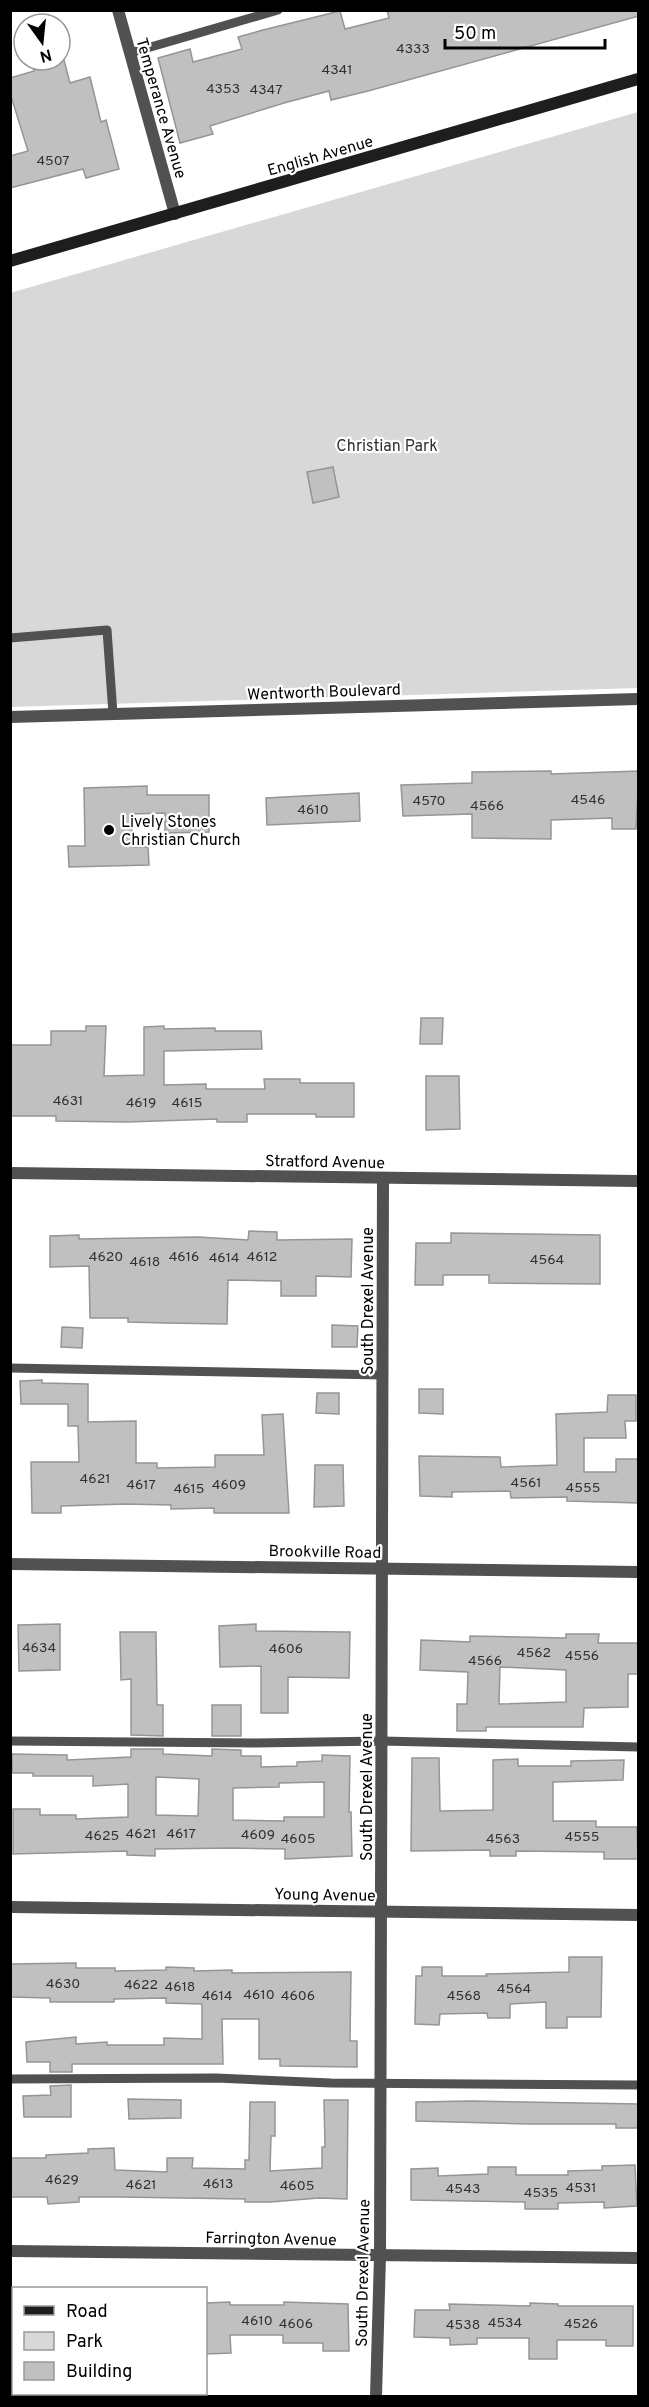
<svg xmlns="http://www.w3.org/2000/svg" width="649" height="2407" viewBox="0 0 649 2407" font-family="Overpass,sans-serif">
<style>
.green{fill:#d8d8d8}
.building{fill:#c0c0c0;stroke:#959595;stroke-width:1.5;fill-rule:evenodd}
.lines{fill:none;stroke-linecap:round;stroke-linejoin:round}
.service{stroke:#515151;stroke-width:9}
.minor{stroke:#515151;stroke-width:12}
.tertiary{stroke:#515151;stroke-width:12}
.secondary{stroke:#1e1e1e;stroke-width:12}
.poi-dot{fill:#000;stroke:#fff;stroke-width:2}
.labels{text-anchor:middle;stroke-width:4.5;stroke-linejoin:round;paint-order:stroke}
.number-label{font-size:14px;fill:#303030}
.street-label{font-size:16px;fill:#000;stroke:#fff}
.park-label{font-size:16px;fill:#2f2f2f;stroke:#fff}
.poi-label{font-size:16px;fill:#000;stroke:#fff;text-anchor:start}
</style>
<rect width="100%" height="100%" fill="#fff"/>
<polygon class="green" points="638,112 638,688 11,707 10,293"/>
<g class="building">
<polygon points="387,10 639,10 639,16 368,91 331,100 329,91 284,103 210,126 213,134 180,143 158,58 190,49 193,62 242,49 238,37 263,30 340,11 345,29 389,18"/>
<polygon points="31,60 64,60 70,83 90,77 101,122 106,120 119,169 86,178 83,169 10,188 10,156 28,151 10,93 10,78 34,71"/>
<polygon points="333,467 339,497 313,503 307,472"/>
<polygon points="551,771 551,774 639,771 636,829 612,829 612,818 551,820 551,839 472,838 472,814 403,816 401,785 472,783 472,772"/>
<polygon points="147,786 147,795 209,795 209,832 165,833 165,813 132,814 132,847 148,847 149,865 69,867 68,846 85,846 84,788"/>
<polygon points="359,793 360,821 267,825 266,798"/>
<polygon points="421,1018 443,1018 442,1044 420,1044"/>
<polygon points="86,1026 106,1026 104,1076 144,1075 144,1027 164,1026 164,1029 215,1028 215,1031 261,1031 262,1049 164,1051 164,1085 206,1084 206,1089 265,1089 264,1079 300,1079 300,1083 354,1083 354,1117 316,1117 316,1114 247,1114 247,1122 217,1122 217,1119 127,1122 56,1121 56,1116 10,1116 10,1045 51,1045 51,1031 86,1031"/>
<polygon points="426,1076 459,1076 460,1129 426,1130"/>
<polygon points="249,1231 277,1232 277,1240 352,1239 351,1277 316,1276 316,1296 281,1296 281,1281 228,1280 227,1324 165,1323 128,1322 128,1318 90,1318 89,1266 50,1267 50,1236 79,1235 79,1239 198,1237 248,1240"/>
<polygon points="451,1233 600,1235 600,1284 489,1283 489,1275 443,1275 443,1285 415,1285 416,1243 451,1243"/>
<polygon points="332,1325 358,1326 357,1347 332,1347"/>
<polygon points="62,1327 83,1328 82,1348 61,1347"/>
<polygon points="42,1380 42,1383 88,1384 88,1422 136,1421 136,1463 157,1463 157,1468 215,1467 215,1455 264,1455 262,1415 283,1414 289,1513 214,1513 214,1508 171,1509 171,1505 125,1504 61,1506 61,1513 32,1513 31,1462 79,1462 78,1426 68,1426 68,1404 21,1404 20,1381"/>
<polygon points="419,1389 443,1389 443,1414 419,1413"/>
<polygon points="317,1393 339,1393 339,1414 316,1413"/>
<polygon points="608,1395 636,1395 636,1421 625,1421 626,1438 584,1438 584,1472 616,1472 616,1459 639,1459 639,1503 567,1501 567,1497 511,1498 510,1491 452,1492 452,1497 420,1496 419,1456 500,1457 501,1467 557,1465 556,1414 607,1412"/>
<polygon points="315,1465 343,1465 344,1506 314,1507"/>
<polygon points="60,1624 60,1670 19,1671 18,1625"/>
<polygon points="256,1624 256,1631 350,1632 349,1678 288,1677 288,1713 261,1713 261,1666 220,1667 219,1626"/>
<polygon points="120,1632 156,1632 157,1705 163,1705 163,1736 131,1735 131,1679 121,1680"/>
<path d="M 566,1634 L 599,1634 L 598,1643 L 639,1643 L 639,1674 L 628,1674 L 628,1707 L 584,1708 L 583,1727 L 486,1727 L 486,1731 L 457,1731 L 457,1704 L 467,1704 L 468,1672 L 420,1670 L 421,1640 L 470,1642 L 470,1636 L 566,1638 ZM 500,1667 L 566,1670 L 566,1702 L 499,1704 Z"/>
<rect x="212" y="1705" width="29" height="31"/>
<path d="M 131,1749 L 163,1749 L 163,1754 L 212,1756 L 212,1749 L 241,1750 L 241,1756 L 261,1756 L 261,1767 L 297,1766 L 297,1762 L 322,1761 L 322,1755 L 350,1756 L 349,1812 L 351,1812 L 352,1856 L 285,1859 L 285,1849 L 233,1848 L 155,1849 L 155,1856 L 127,1855 L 127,1851 L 13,1854 L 13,1809 L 40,1809 L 40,1815 L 76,1815 L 76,1819 L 128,1817 L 128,1784 L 93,1786 L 93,1776 L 33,1776 L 33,1773 L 12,1773 L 12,1754 L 67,1755 L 67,1760 L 131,1757 ZM 156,1777 L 199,1779 L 198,1816 L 156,1815 ZM 324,1782 L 324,1817 L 284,1817 L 284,1821 L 233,1820 L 233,1788 L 279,1787 L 279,1783 Z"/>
<polygon points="412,1758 439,1758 440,1811 493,1810 493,1760 518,1759 518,1766 571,1766 571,1761 624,1760 623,1780 553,1782 553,1821 596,1821 596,1827 637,1827 638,1859 604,1859 604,1852 516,1851 516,1856 490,1856 490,1850 411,1851"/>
<polygon points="569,1957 602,1957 601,2017 567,2017 567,2028 546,2028 546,2002 510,2004 510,2018 488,2018 487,2013 440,2014 439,2025 415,2024 416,1976 422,1976 422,1967 442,1967 442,1976 487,1976 486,1974 569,1972"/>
<polygon points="76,1963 76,1968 115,1968 115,1971 166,1970 166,1967 194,1968 194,1971 232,1970 232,1973 351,1972 350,2041 357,2041 357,2067 280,2066 280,2059 259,2059 259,2019 222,2019 223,2064 72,2064 72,2072 50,2072 50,2062 27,2062 26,2042 76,2037 76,2044 107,2042 107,2045 164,2045 164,2038 202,2039 202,2004 166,2003 166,1998 114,1999 114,2002 50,2002 50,1998 10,1997 10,1964"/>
<polygon points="71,2085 71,2117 24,2117 23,2096 51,2095 50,2086"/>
<polygon points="128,2099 181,2100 181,2118 129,2119"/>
<polygon points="324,2100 348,2100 347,2199 319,2198 270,2202 245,2202 245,2199 120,2197 79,2197 79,2202 48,2204 47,2197 10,2197 10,2158 46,2158 46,2155 88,2153 88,2149 114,2148 115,2170 167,2172 167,2158 193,2158 192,2168 245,2169 245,2160 249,2160 250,2102 275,2102 275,2136 271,2136 270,2171 322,2168 322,2147 325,2147"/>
<polygon points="472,2101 639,2104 639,2128 616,2128 616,2124 530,2124 416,2121 416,2102"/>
<polygon points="635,2165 637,2206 604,2208 604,2202 558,2203 558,2209 525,2209 525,2202 411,2200 411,2169 438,2168 438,2176 488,2174 488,2167 516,2167 516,2175 568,2175 568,2171 602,2170 602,2166"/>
<polygon points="230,2302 230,2305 284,2305 284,2302 348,2304 349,2351 323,2351 323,2343 283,2343 283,2335 230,2335 231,2353 206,2354 206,2303"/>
<polygon points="530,2303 558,2304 558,2306 633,2306 633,2346 606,2346 606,2340 557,2340 557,2359 529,2359 529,2338 477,2338 477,2344 450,2345 450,2338 414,2337 415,2310 450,2310 449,2304 530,2306"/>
</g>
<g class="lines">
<g class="service">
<polyline points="130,53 278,10"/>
<polyline points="10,638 107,630 113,714"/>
<polyline points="10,1368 383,1375"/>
<polyline points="10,1741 256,1743 382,1741 638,1747"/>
<polyline points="10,2079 216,2078 331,2083 638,2085"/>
</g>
<g class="minor">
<polyline points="118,10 175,214"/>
<polyline points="10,717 638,699"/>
<polyline points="10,1173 638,1181"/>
<polyline points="10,1907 638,1915"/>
<polyline points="10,2251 638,2258"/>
<polyline points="376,2396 380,2256 383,1178"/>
</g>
<polyline class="tertiary" points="10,1564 638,1572"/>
<polyline class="secondary" points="10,261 638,79"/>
</g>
<circle class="poi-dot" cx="109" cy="830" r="6"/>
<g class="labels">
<g class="number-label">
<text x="413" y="53">4333</text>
<text x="337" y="74">4341</text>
<text x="223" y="93">4353</text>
<text x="266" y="94">4347</text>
<text x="53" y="165">4507</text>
<text x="588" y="804">4546</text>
<text x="429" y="805">4570</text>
<text x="487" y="810">4566</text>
<text x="313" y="814">4610</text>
<text x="68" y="1105">4631</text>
<text x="141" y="1107">4619</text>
<text x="187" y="1107">4615</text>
<text x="106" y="1261">4620</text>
<text x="184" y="1261">4616</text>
<text x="262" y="1261">4612</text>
<text x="224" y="1262">4614</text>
<text x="547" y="1264">4564</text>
<text x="145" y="1266">4618</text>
<text x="95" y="1483">4621</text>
<text x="526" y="1487">4561</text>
<text x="141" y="1489">4617</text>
<text x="229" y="1489">4609</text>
<text x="583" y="1492">4555</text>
<text x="189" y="1493">4615</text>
<text x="39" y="1652">4634</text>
<text x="286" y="1653">4606</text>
<text x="534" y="1657">4562</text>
<text x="582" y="1660">4556</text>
<text x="485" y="1665">4566</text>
<text x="141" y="1838">4621</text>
<text x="181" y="1838">4617</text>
<text x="258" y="1839">4609</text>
<text x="102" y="1840">4625</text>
<text x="582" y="1841">4555</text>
<text x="298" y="1843">4605</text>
<text x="503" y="1843">4563</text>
<text x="63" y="1988">4630</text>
<text x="141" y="1989">4622</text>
<text x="180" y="1991">4618</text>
<text x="514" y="1993">4564</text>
<text x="259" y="1999">4610</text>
<text x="217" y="2000">4614</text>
<text x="298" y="2000">4606</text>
<text x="464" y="2000">4568</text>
<text x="62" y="2184">4629</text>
<text x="218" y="2188">4613</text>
<text x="141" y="2189">4621</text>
<text x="297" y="2190">4605</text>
<text x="581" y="2192">4531</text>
<text x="463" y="2193">4543</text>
<text x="541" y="2197">4535</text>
<text x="257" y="2325">4610</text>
<text x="505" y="2327">4534</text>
<text x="296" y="2328">4606</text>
<text x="581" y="2328">4526</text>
<text x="463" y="2329">4538</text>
</g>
<g class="street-label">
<text transform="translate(162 108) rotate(74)" y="6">Temperance Avenue</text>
<text transform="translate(320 155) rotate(-16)" y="6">English Avenue</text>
<text transform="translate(324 691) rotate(-2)" y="6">Wentworth Boulevard</text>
<text transform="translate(325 1161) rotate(1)" y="6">Stratford Avenue</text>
<text transform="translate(367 1301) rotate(-90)" y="6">South Drexel Avenue</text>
<text transform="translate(325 1551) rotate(1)" y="6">Brookville Road</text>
<text transform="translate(366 1787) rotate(-90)" y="6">South Drexel Avenue</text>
<text transform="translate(325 1894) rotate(1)" y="6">Young Avenue</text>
<text transform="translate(271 2238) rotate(1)" y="6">Farrington Avenue</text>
<text transform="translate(362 2273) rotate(-89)" y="6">South Drexel Avenue</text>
</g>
<g class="park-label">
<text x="387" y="451">Christian Park</text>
</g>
<g class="poi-label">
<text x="121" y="827">Lively Stones<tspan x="121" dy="18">Christian Church</tspan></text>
</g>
</g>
<rect width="649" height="2407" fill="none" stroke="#000000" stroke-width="24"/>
<rect x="12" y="2287" width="195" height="108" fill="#ffffff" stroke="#999999" stroke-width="1.5"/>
<rect x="24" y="2306" width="30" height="9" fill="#1e1e1e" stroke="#999999" stroke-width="1.5"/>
<text x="66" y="2317" font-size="18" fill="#000000">Road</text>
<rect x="24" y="2332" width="30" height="18" fill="#d8d8d8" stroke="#999999" stroke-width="1.5"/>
<text x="66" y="2347" font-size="18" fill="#000000">Park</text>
<rect x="24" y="2362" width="30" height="18" fill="#c0c0c0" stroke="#999999" stroke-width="1.5"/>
<text x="66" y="2377" font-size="18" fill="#000000">Building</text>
<g transform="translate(42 42) rotate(165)"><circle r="28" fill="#ffffff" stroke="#999999" stroke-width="1.5"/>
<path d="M0-4.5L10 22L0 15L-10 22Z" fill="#000000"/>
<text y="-9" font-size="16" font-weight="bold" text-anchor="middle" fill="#000000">N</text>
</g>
<path d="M445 39v9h160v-9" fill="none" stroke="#000000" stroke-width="3"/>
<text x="454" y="39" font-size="18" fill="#000000" stroke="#ffffff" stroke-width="4.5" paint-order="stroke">50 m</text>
</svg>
